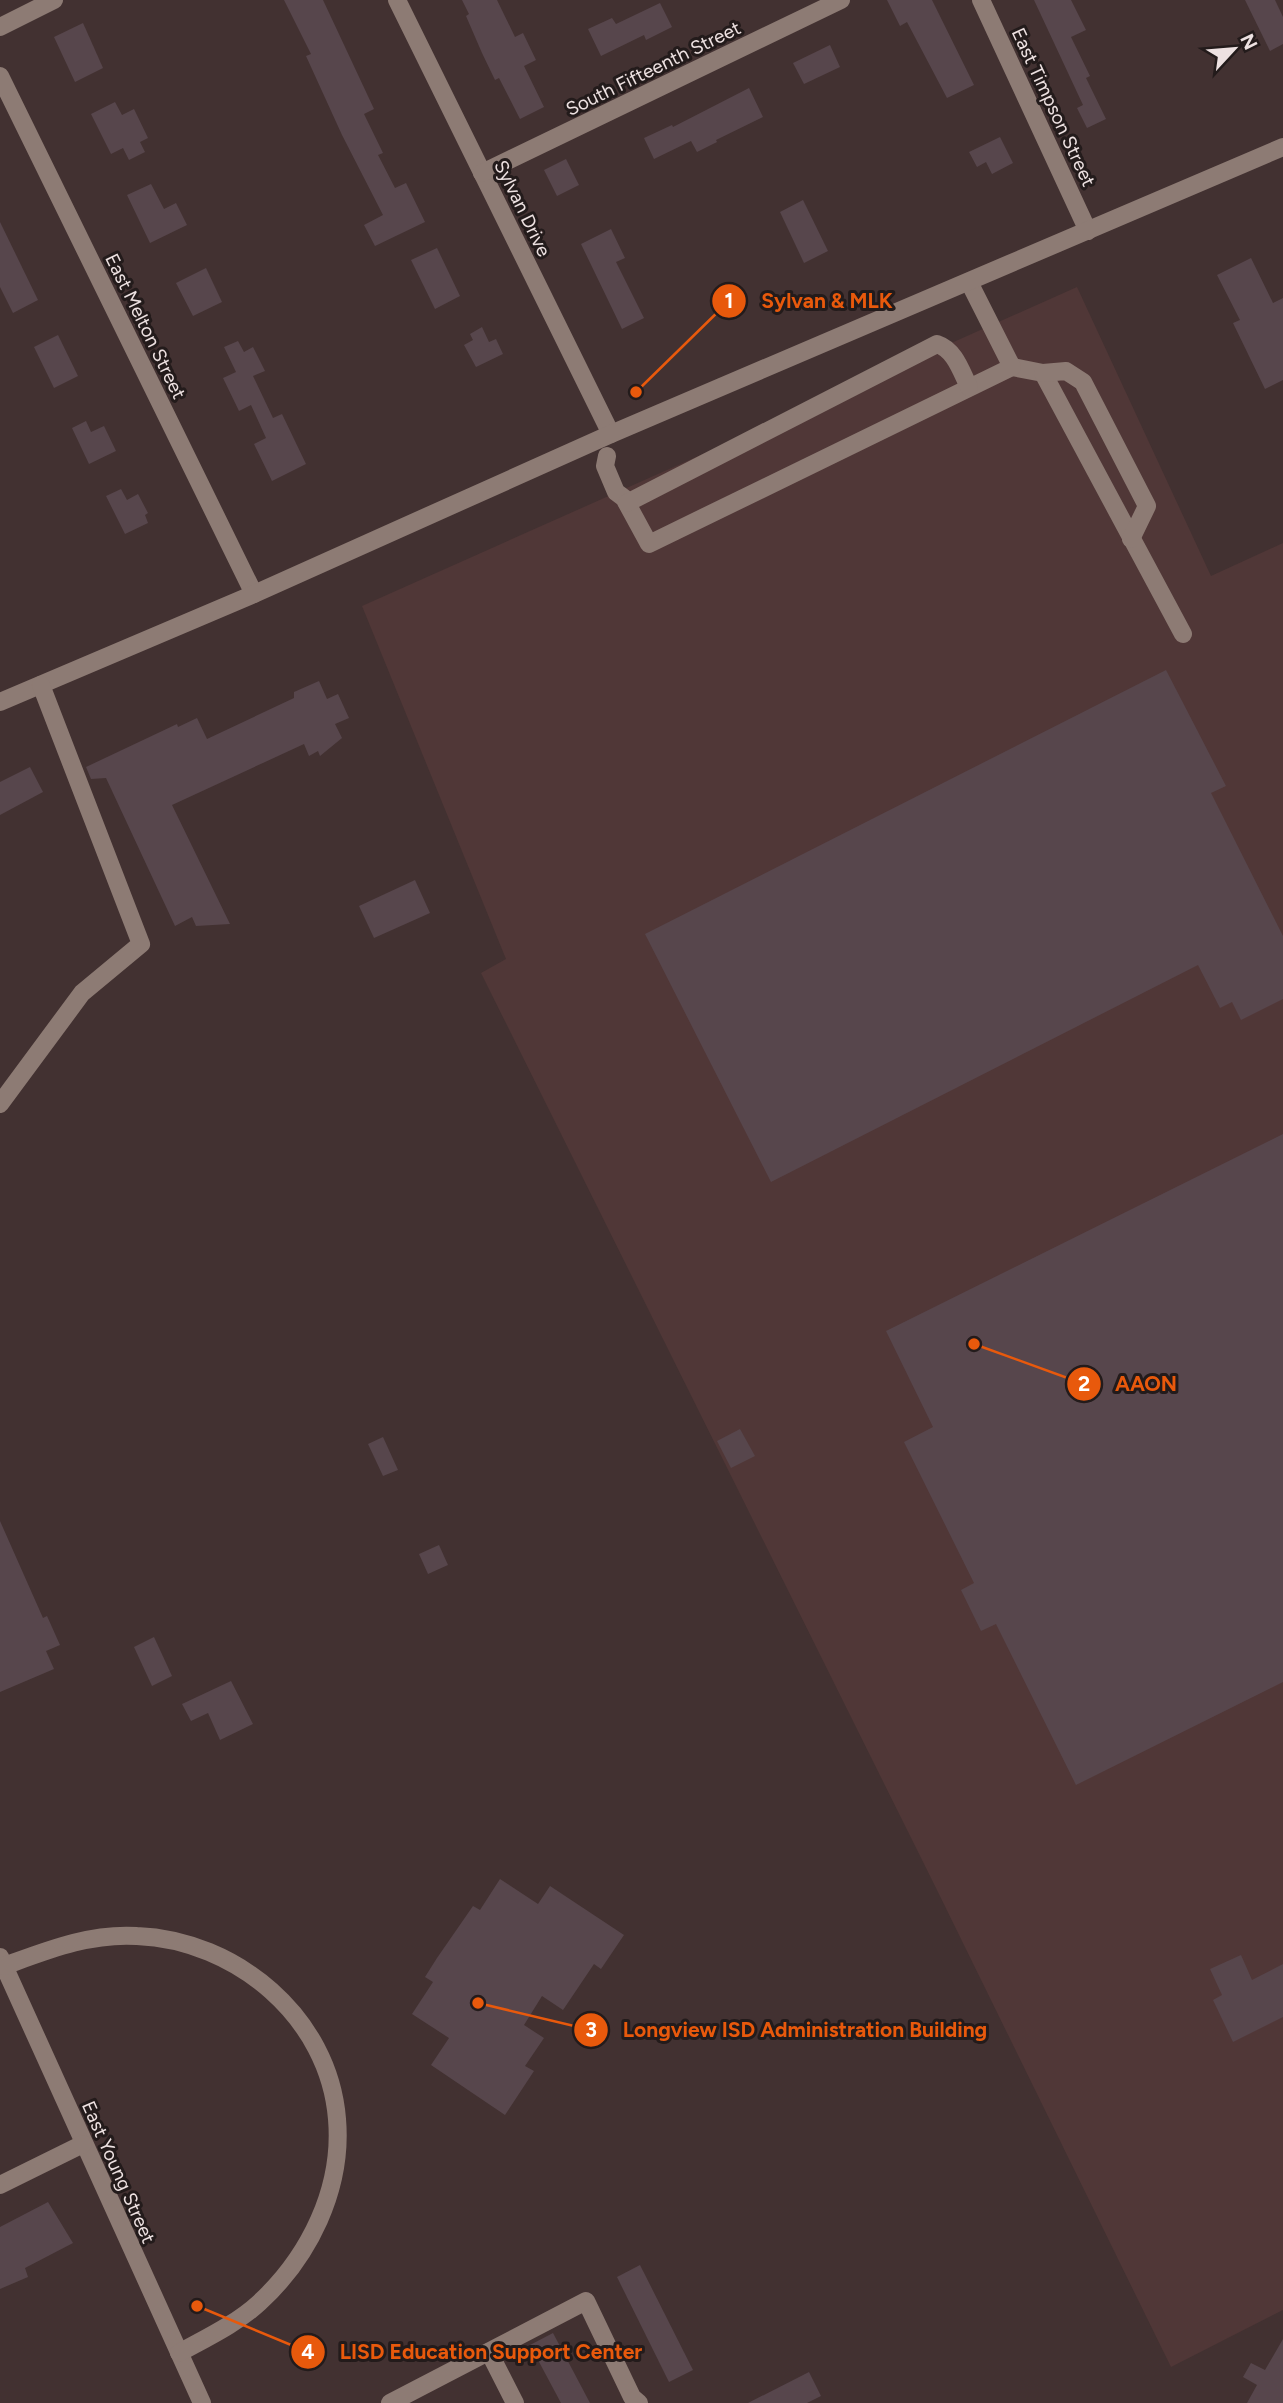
<svg xmlns="http://www.w3.org/2000/svg" width="1283" height="2403" viewBox="0 0 1283 2403" font-family="Figtree,sans-serif">
<style>
.built{fill:#503737}
.building{fill:#57464c}
.lines{fill:none;stroke-linecap:round;stroke-linejoin:round}
.minor{stroke:#8d7b74;stroke-width:18}
.labels{text-anchor:middle;stroke-width:6;stroke-linejoin:round;paint-order:stroke}
.street-label{font-size:19px;fill:#ede1e1;stroke:#231b1b}
.leader{fill:none;stroke:#e8590c;stroke-width:2.5}
.callout-dot{fill:#e8590c;stroke:#231b1b;stroke-width:2.5}
.mark-label{font-size:21px;text-anchor:middle;font-weight:bold;fill:#fff}
.callout-label{font-size:21px;text-anchor:middle;font-weight:bold;fill:#e8590c;stroke:#231b1b;stroke-width:6;stroke-linejoin:round;paint-order:stroke}
</style>
<rect width="100%" height="100%" fill="#423131"/>
<polygon class="built" points="1077,287 1211,576 1283,543 1283,2310 1171,2367 937,1890 481,973 506,959 362,606"/>
<g class="building">
<polygon points="284,0 323,0 374,109 364,114 383,153 378,155 395,188 406,183 425,222 375,246 364,225 383,215 342,135 306,56 311,54"/>
<polygon points="462,0 497,0 515,37 523,33 536,60 524,66 544,107 520,119 499,78 495,80 482,53 466,16 469,14"/>
<polygon points="887,0 932,0 974,85 947,98 907,22 900,26"/>
<polygon points="1034,0 1071,0 1086,30 1071,37 1090,76 1086,78 1106,119 1087,128 1077,108 1083,105"/>
<polygon points="1245,0 1275,0 1283,17 1283,44 1270,51"/>
<polygon points="660,3 672,27 646,40 644,35 601,56 588,29 612,18 616,24"/>
<polygon points="83,23 103,68 75,82 54,37"/>
<polygon points="830,45 840,67 804,84 793,63"/>
<polygon points="749,88 763,117 716,140 717,142 697,152 691,141 654,159 644,138 672,125 673,127"/>
<polygon points="115,102 122,115 134,109 148,138 140,142 145,152 129,160 123,148 111,154 91,114"/>
<polygon points="1000,137 1013,163 992,174 986,162 977,167 969,152"/>
<polygon points="566,159 579,185 557,196 544,170"/>
<polygon points="151,184 164,209 176,203 187,225 150,243 127,195"/>
<polygon points="803,200 828,251 804,263 780,212"/>
<polygon points="0,222 38,300 13,313 0,287"/>
<polygon points="611,229 625,258 616,262 644,318 622,329 581,244"/>
<polygon points="437,248 460,296 435,309 411,260"/>
<polygon points="1251,258 1273,303 1283,298 1283,380 1265,389 1233,323 1240,320 1217,275"/>
<polygon points="206,268 222,302 193,316 176,283"/>
<polygon points="482,327 489,342 496,339 503,354 476,367 464,345 473,340 470,334"/>
<polygon points="58,335 78,376 54,388 34,347"/>
<polygon points="238,341 244,352 253,347 265,371 253,376 273,418 282,414 306,464 272,481 254,444 266,438 251,405 239,411 223,378 236,372 224,347"/>
<polygon points="86,421 91,432 104,426 116,451 89,464 72,428"/>
<polygon points="121,489 127,500 138,494 148,513 145,515 148,523 125,534 106,496"/>
<polygon points="1166,670 1226,786 1211,793 1283,936 1283,999 1241,1020 1232,1002 1220,1008 1198,965 771,1182 645,934"/>
<polygon points="319,681 327,699 338,694 349,718 335,724 342,738 320,756 318,751 309,756 304,744 172,805 230,924 196,926 192,917 175,926 106,778 91,779 86,767 177,724 178,727 197,718 207,739 294,698 294,692"/>
<polygon points="30,767 43,792 0,815 0,782"/>
<polygon points="415,880 430,913 374,938 359,906"/>
<polygon points="1283,1134 1283,1682 1076,1785 996,1624 981,1631 961,1590 974,1583 904,1442 933,1427 886,1331"/>
<polygon points="740,1429 755,1456 731,1468 717,1441"/>
<polygon points="383,1437 398,1470 383,1476 368,1444"/>
<polygon points="0,1521 43,1618 47,1616 60,1645 46,1651 54,1669 0,1692"/>
<polygon points="439,1545 448,1565 428,1574 419,1554"/>
<polygon points="154,1637 172,1676 152,1686 134,1647"/>
<polygon points="231,1681 253,1724 220,1740 208,1713 191,1721 182,1704"/>
<polygon points="500,1879 538,1904 550,1886 624,1935 601,1969 594,1964 563,2010 542,1996 524,2025 544,2038 525,2066 534,2071 505,2115 431,2065 449,2038 412,2014 433,1982 425,1977 437,1958 473,1906 480,1910"/>
<polygon points="1241,1955 1252,1980 1283,1964 1283,2017 1233,2042 1213,2000 1222,1995 1210,1969"/>
<polygon points="48,2202 73,2243 25,2268 28,2277 0,2289 0,2227"/>
<polygon points="640,2265 693,2370 669,2382 617,2277"/>
<polygon points="553,2333 590,2403 561,2403 530,2345"/>
<polygon points="1283,2339 1283,2403 1247,2403 1257,2385 1243,2377 1251,2363 1265,2370"/>
<polygon points="809,2372 821,2396 807,2403 748,2403"/>
</g>
<g class="lines">
<g class="minor">
<polyline points="397,0 611,434"/>
<polyline points="981,0 1088,231"/>
<polyline points="0,27 54,0"/>
<polyline points="0,76 254,594"/>
<polyline points="482,173 841,0"/>
<polyline points="1012,367 1043,373 1183,634"/>
<polyline points="1043,373 1066,371 1083,382 1147,506 1131,539"/>
<polyline points="607,456 605,466 616,492 624,498 649,544 1012,367 969,282"/>
<path d="M 627,503 L 937,344 C 955,350 961,371 969,387"/>
<polyline points="0,702 254,594 611,434 1283,147"/>
<polyline points="0,1104 82,993 141,944 41,685"/>
<polyline points="0,1957 202,2403"/>
<path d="M 4,1966 C 48,1950 90,1933 137,1936 C 236,1940 329,2017 337,2119 C 343,2189 309,2257 259,2303 C 236,2324 206,2338 179,2353"/>
<polyline points="0,2185 83,2144"/>
<polyline points="489,2352 515,2403"/>
<polyline points="390,2403 586,2301 632,2397 639,2403"/>
</g>
</g>
<g class="labels">
<g class="street-label">
<text transform="translate(653 68) rotate(-26)" y="7">South Fifteenth Street</text>
<text transform="translate(1054 107) rotate(65)" y="7">East Timpson Street</text>
<text transform="translate(523 208) rotate(64)" y="7">Sylvan Drive</text>
<text transform="translate(146 326) rotate(64)" y="7">East Melton Street</text>
<text transform="translate(119 2172) rotate(66)" y="7">East Young Street</text>
</g>
</g>
<path class="leader" d="M636 392L729 301M974 1344L1084 1384M478 2003L591 2030M197 2306L308 2352"/>
<g class="callout-dot">
<circle cx="636" cy="392" r="7"/>
<circle cx="974" cy="1344" r="7"/>
<circle cx="478" cy="2003" r="7"/>
<circle cx="197" cy="2306" r="7"/>
<circle cx="729" cy="301" r="18"/>
<circle cx="1084" cy="1384" r="18"/>
<circle cx="591" cy="2030" r="18"/>
<circle cx="308" cy="2352" r="18"/>
</g>
<g class="mark-label">
<text x="729" y="308">1</text>
<text x="1084" y="1391">2</text>
<text x="591" y="2037">3</text>
<text x="308" y="2359">4</text>
</g>
<g class="callout-label">
<text x="827" y="308">Sylvan &amp; MLK</text>
<text x="1146" y="1391">AAON</text>
<text x="805" y="2037">Longview ISD Administration Building</text>
<text x="491" y="2359">LISD Education Support Center</text>
</g>
<g transform="translate(1234 49) rotate(64)" stroke="#231b1b" stroke-width="5" paint-order="stroke">
<path d="M0-5L12 26L0 18L-12 26Z" fill="#ede1e1"/>
<text y="-10" font-size="19" font-weight="bold" text-anchor="middle" fill="#ede1e1">N</text>
</g>
</svg>
